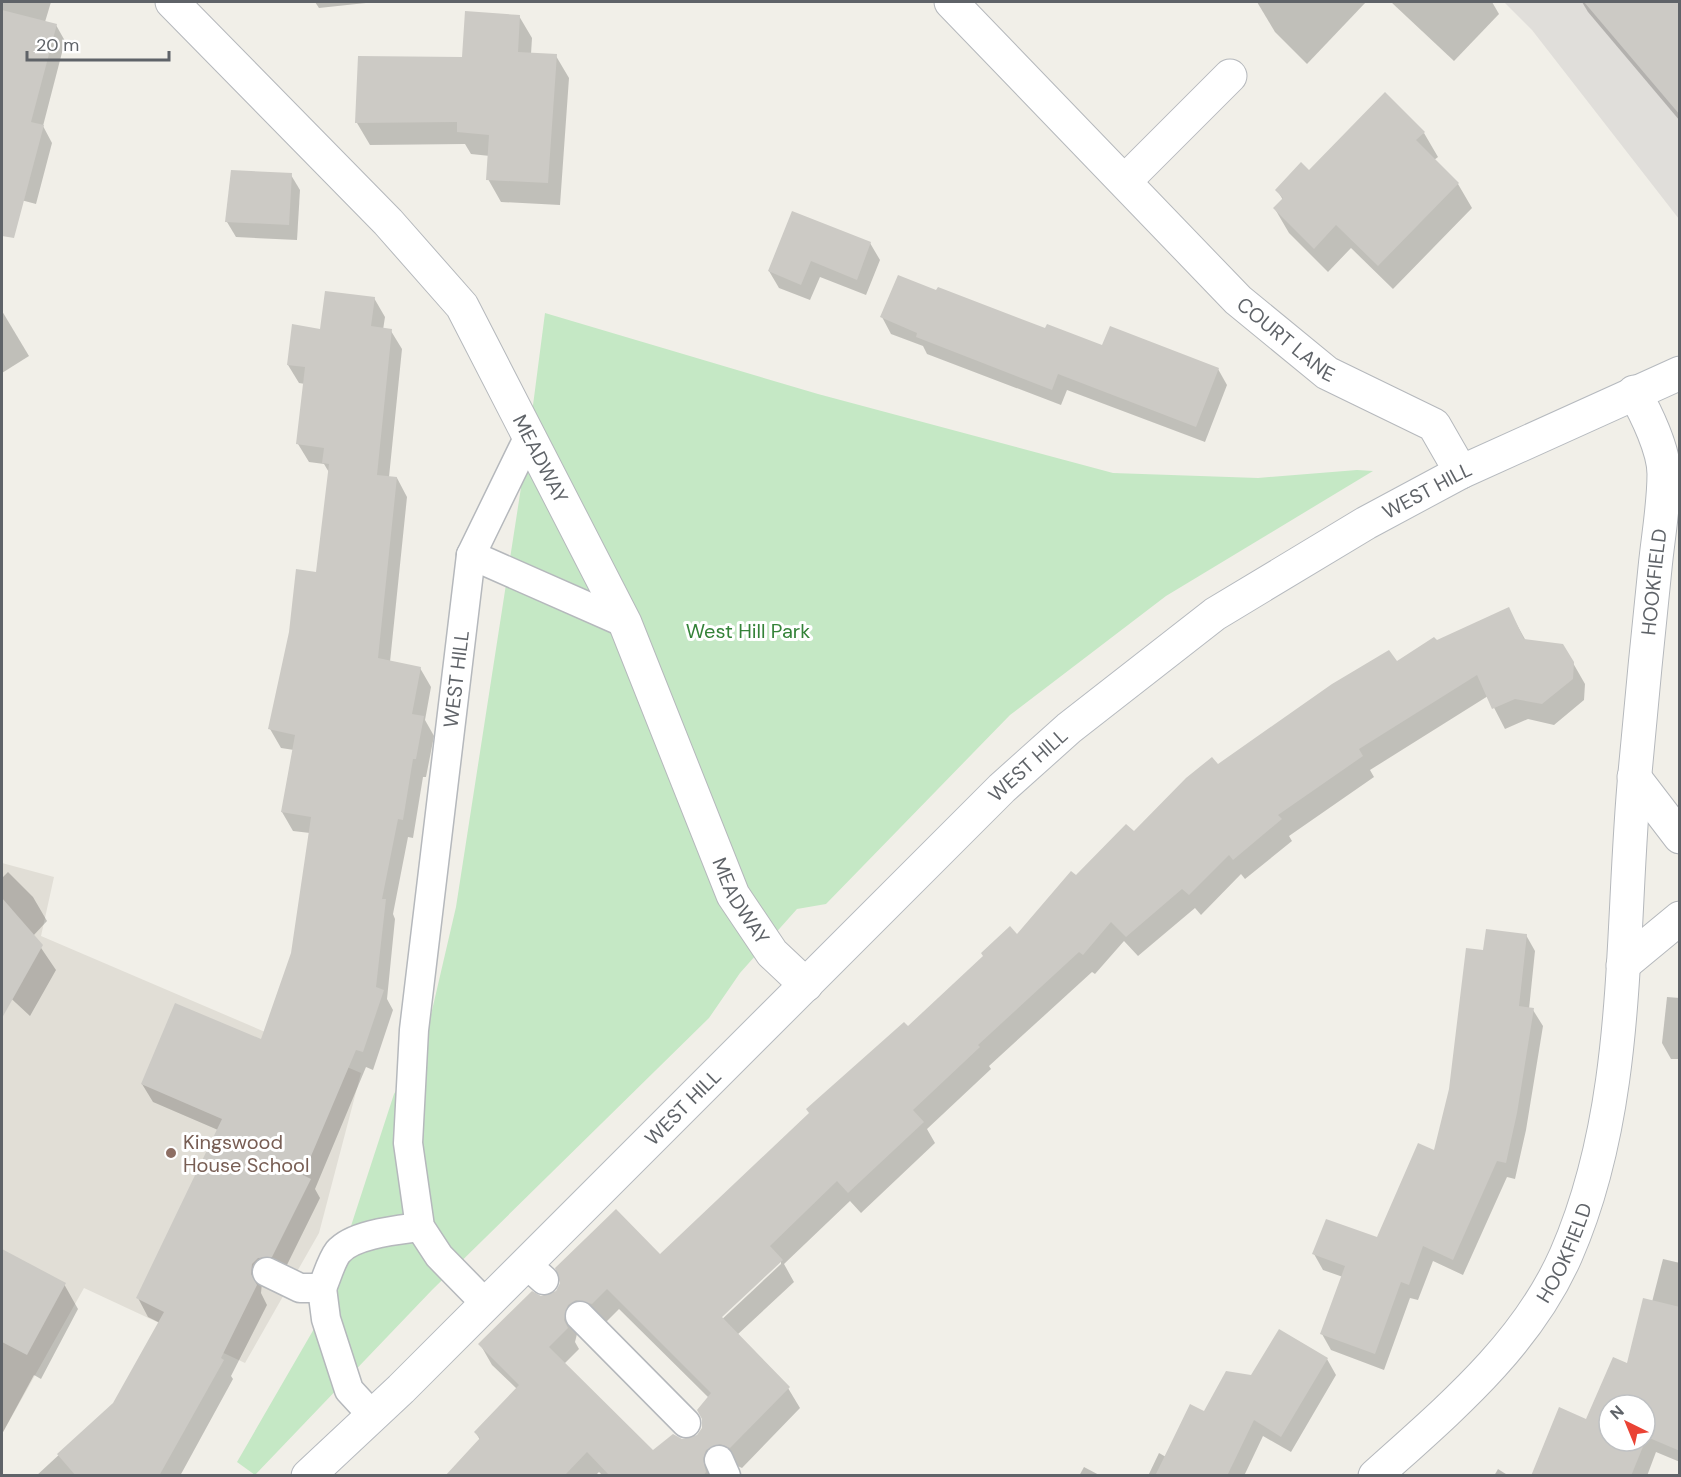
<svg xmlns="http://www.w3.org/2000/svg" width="1681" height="1477" viewBox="0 0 1681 1477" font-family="'DM Sans',sans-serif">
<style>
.industrial{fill:#e0deda}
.education{fill:#e1ded6}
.green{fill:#c5e8c5}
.shadow{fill:#0003;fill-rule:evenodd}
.building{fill:#cccac5;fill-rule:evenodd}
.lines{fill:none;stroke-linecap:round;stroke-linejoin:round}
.service-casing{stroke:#b5b8bc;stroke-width:31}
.minor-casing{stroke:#b5b8bc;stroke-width:35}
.secondary-casing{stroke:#b6babf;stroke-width:35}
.service{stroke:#fff;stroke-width:28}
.minor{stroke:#fff;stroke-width:33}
.secondary{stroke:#fff;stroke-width:33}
.education-dot{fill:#8d6e63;stroke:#fff;stroke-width:2}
.labels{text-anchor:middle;stroke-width:6;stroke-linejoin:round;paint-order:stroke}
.street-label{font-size:20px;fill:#5f6368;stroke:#fff}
.park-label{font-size:20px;fill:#348238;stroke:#fff}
.education-label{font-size:20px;fill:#785e54;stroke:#fff;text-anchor:start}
</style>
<rect width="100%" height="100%" fill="#f1efe8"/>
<polygon class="industrial" points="1504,2 1679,2 1679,219 1532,30"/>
<polygon class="education" points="2,863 54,877 41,936 361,1073 319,1233 245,1363 84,1288 2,1434"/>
<polygon class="green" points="545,313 818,394 1113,473 1258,478 1357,470 1373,471 1166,596 1010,715 826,904 797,909 740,973 709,1018 432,1290 255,1475 237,1462 322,1315 394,1094 424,1045 456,907 529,436"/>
<g class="shadow">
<polygon points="2,2 51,2 45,22 56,25 65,41 43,126 52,143 36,204 2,195"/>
<polygon points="315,2 366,2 366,3 319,8"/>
<polygon points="1257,2 1366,2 1307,64 1275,32"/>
<polygon points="1391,2 1492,2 1499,14 1454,61"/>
<polygon points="1582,2 1680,2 1680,121 1588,12"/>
<polygon points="519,16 532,38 531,54 556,56 569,78 560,205 501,202 488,179 490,156 471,154 465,144 370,145 357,123 463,59"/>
<polygon points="1424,133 1438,157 1434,160 1458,184 1472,208 1393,289 1351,248 1328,272 1289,233 1275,209 1283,200 1277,190 1309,172"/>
<polygon points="291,175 300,190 297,240 236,237 227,222"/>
<polygon points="870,243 880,260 866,295 820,277 810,300 779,288 769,271"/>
<polygon points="937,292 1046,330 1103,347 1218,369 1227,385 1205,442 1067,390 1061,405 927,354 923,346 891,334 882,317"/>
<polygon points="374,298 385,317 383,330 391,331 402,349 389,477 397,478 407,497 390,662 420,668 431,687 425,720 434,736 426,777 423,777 413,838 408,837 393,914 395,919 387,999 393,1010 373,1070 366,1067 315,1189 320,1198 282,1275 262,1283 261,1293 267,1305 231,1376 233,1379 180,1476 36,1476 114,1404 160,1323 148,1317 138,1298 218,1130 153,1102 142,1084 261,1041 293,954 310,833 293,831 282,812 294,750 281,748 270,729 318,573 330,474 324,464 309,462 298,444 305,384 299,383 288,365 321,330"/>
<polygon points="2,311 29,356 2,373"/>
<path d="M 1508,609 L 1526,641 L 1573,663 L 1585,684 L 1584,700 L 1554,725 L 1528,719 L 1505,729 L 1488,696 L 1370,770 L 1374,777 L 1289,836 L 1292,841 L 1245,879 L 1241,874 L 1201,915 L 1195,908 L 1138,956 L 1124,941 L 1095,974 L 1092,972 L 989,1066 L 991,1069 L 927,1129 L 935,1143 L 861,1213 L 850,1201 L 784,1264 L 794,1282 L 737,1335 L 788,1388 L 800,1408 L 742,1468 L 733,1464 L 716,1476 L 603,1476 L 599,1472 L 595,1476 L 447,1476 L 480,1440 L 476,1433 L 517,1389 L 492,1365 L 480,1344 L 541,1298 L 660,1256 L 908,1028 L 1017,936 L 1076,877 L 1218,766 L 1396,663 ZM 781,1260 L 781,1264 L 717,1324 L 715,1321 ZM 619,1309 L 709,1398 L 703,1428 L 698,1436 L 681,1440 L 652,1452 L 564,1364 L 579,1349 L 575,1342 L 579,1326 L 604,1324 Z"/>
<polygon points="8,872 33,897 47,921 33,936 56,970 30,1016 2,990 2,878"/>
<polygon points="1526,935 1535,951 1529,1009 1533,1010 1543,1026 1526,1130 1515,1179 1507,1177 1463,1275 1433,1261 1418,1300 1410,1298 1384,1370 1331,1350 1322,1334 1343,1277 1323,1270 1314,1254 1377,1239 1435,1152 1484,951"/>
<polygon points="1667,997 1680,998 1680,1059 1671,1059 1662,1043"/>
<polygon points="2,1251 64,1284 78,1309 41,1379 34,1375 2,1434"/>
<path d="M 1663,1259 L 1680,1263 L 1680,1462 L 1656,1452 L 1647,1476 L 1533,1476 L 1587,1421 L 1628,1365 L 1652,1302 ZM 1609,1405 L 1645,1405 L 1645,1441 L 1609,1441 Z"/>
<polygon points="1327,1359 1336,1375 1291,1452 1263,1436 1244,1476 1148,1476 1159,1453 1166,1457 1204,1413 1252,1377"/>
<polygon points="1084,1467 1101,1476 1079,1476"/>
<polygon points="1498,1469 1509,1476 1494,1476"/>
</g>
<g class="building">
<polygon points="1584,2 1680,2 1680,115"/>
<polygon points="2,10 57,24 31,122 44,125 14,238 2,236"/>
<polygon points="465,11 520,15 518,52 557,54 548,183 486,180 489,135 457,132 457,122 355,123 358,56 462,57"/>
<polygon points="1385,92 1425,132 1416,140 1459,183 1378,266 1336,225 1314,249 1273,208 1283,198 1275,190 1301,162 1309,170"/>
<polygon points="231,170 292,173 289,225 225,222"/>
<polygon points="792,211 871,242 857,280 811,261 801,285 768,271"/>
<polygon points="898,275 936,290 938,287 1045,328 1047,324 1102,345 1110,326 1219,368 1196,427 1058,374 1052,390 916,337 917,333 880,317"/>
<polygon points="325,291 375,297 371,326 392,329 377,475 397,477 378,658 421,667 412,714 424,716 416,759 413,759 403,820 398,819 382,899 386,899 376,987 384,990 363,1052 356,1050 303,1175 311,1179 272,1257 258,1258 252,1264 251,1274 257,1285 221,1358 224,1360 159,1476 76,1476 57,1454 113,1403 164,1312 136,1298 222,1119 141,1084 175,1003 261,1039 291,953 311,817 281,812 295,735 268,729 289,632 296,569 316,572 329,464 322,463 324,448 296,444 305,367 287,365 292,324 320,329"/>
<path d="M 1509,607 L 1524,639 L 1563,644 L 1574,662 L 1573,679 L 1542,704 L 1515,699 L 1492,709 L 1477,675 L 1359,749 L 1363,756 L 1278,815 L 1282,819 L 1233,860 L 1229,855 L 1189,895 L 1182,889 L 1126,937 L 1111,922 L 1083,955 L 1079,952 L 978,1045 L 980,1047 L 913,1110 L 924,1122 L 848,1193 L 837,1181 L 770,1246 L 783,1260 L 722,1317 L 790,1387 L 730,1448 L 720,1444 L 706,1450 L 703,1459 L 706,1472 L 703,1476 L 610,1476 L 587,1452 L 564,1476 L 445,1476 L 480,1438 L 474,1432 L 519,1385 L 478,1344 L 532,1291 L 541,1296 L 556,1291 L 560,1283 L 555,1268 L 616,1209 L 660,1254 L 809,1113 L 806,1109 L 904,1022 L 908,1026 L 983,956 L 981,953 L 1010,926 L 1017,934 L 1071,871 L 1076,875 L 1126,824 L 1134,831 L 1186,778 L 1212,757 L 1218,764 L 1332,684 L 1389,650 L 1397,661 L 1434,637 L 1437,640 ZM 607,1289 L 711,1393 L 697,1410 L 702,1419 L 702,1428 L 697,1435 L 682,1439 L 673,1434 L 653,1450 L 549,1347 L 568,1328 L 564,1320 L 568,1305 L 576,1300 L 592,1304 Z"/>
<polygon points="2,898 43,945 2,1018"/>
<polygon points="1486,929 1527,934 1519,1006 1534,1008 1517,1113 1506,1163 1497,1161 1453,1260 1423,1246 1409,1285 1401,1282 1375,1354 1320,1334 1345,1266 1312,1254 1326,1219 1377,1237 1418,1143 1434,1150 1449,1089 1466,948 1483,950"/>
<polygon points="2,1249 66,1283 27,1355 2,1342"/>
<path d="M 1643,1298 L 1680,1307 L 1680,1451 L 1647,1437 L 1631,1476 L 1531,1476 L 1559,1407 L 1586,1419 L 1613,1357 L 1627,1363 ZM 1609,1405 L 1645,1405 L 1645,1441 L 1609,1441 Z"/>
<polygon points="1279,1329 1328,1358 1281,1437 1254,1420 1227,1476 1155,1476 1190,1404 1204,1411 1226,1371 1251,1375"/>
</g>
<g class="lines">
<defs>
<g id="service">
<polyline points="471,555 625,623"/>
<polyline points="525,1263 544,1280"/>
<polyline points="267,1272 300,1288 322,1288 326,1319 349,1390 372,1415"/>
<path d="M 322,1288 C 327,1277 331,1261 338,1252 C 353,1234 398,1230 420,1227"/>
<path id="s1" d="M 485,1303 L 439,1256 L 420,1227 L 408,1143 L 414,1030 L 471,555 L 529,436"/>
<polyline points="580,1316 686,1423"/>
<polyline points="719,1460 726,1476"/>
</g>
<g id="minor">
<path id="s2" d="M 172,2 L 388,222 L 462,306 L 625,623 L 733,895 L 772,953 L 806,985"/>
<path id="s3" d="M 951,2 L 1238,300 L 1327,373 L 1434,425 L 1461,472"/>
<polyline points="1125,181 1230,76"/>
<polyline points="1634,777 1680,837"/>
<polyline points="1623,965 1680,918"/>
<path id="s4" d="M 1375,1476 C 1448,1410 1526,1346 1566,1255 C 1632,1104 1620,933 1635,773 C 1641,705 1648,636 1655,568 C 1658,537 1664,505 1664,474 C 1664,450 1646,413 1634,392"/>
</g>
<g id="secondary">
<path id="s5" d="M 308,1476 L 401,1389 L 1002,788 L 1069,728 L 1215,614 L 1366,523 L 1461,472 L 1680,373"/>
</g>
</defs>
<use href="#service" class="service-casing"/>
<use href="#minor" class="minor-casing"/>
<use href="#secondary" class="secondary-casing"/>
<use href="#service" class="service"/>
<use href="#minor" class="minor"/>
<use href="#secondary" class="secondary"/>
</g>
<circle class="education-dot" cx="171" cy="1153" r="6"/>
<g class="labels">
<g class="street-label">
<text dy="7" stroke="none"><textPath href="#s3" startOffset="476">COURT LANE</textPath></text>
<text dy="7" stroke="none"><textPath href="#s2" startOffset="592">MEADWAY</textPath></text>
<text dy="7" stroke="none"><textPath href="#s5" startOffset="1498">WEST HILL</textPath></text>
<text dy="7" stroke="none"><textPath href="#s4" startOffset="976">HOOKFIELD</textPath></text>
<text dy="7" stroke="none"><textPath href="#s1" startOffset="652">WEST HILL</textPath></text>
<text dy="7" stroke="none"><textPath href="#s5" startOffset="1012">WEST HILL</textPath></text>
<text dy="7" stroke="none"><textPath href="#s2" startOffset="1078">MEADWAY</textPath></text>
<text dy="7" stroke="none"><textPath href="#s5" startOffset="526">WEST HILL</textPath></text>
<text dy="7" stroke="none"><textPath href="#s4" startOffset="296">HOOKFIELD</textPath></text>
</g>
<g class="park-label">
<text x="748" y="638">West Hill Park</text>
</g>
<g class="education-label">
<text x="183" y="1149">Kingswood<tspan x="183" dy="23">House School</tspan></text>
</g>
</g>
<rect width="1681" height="1477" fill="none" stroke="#5f6368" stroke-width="6"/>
<g transform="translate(1627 1423) rotate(317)"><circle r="28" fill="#ffffff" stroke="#bfc1c3" stroke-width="1.5"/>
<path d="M0-4.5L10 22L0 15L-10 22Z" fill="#ea4335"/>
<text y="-9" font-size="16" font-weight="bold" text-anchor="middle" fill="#5f6368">N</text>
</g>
<path d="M27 51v9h142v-9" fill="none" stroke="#5f6368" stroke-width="3"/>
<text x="36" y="51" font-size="18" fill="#5f6368" stroke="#ffffff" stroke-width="4.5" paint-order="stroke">20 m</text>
</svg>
